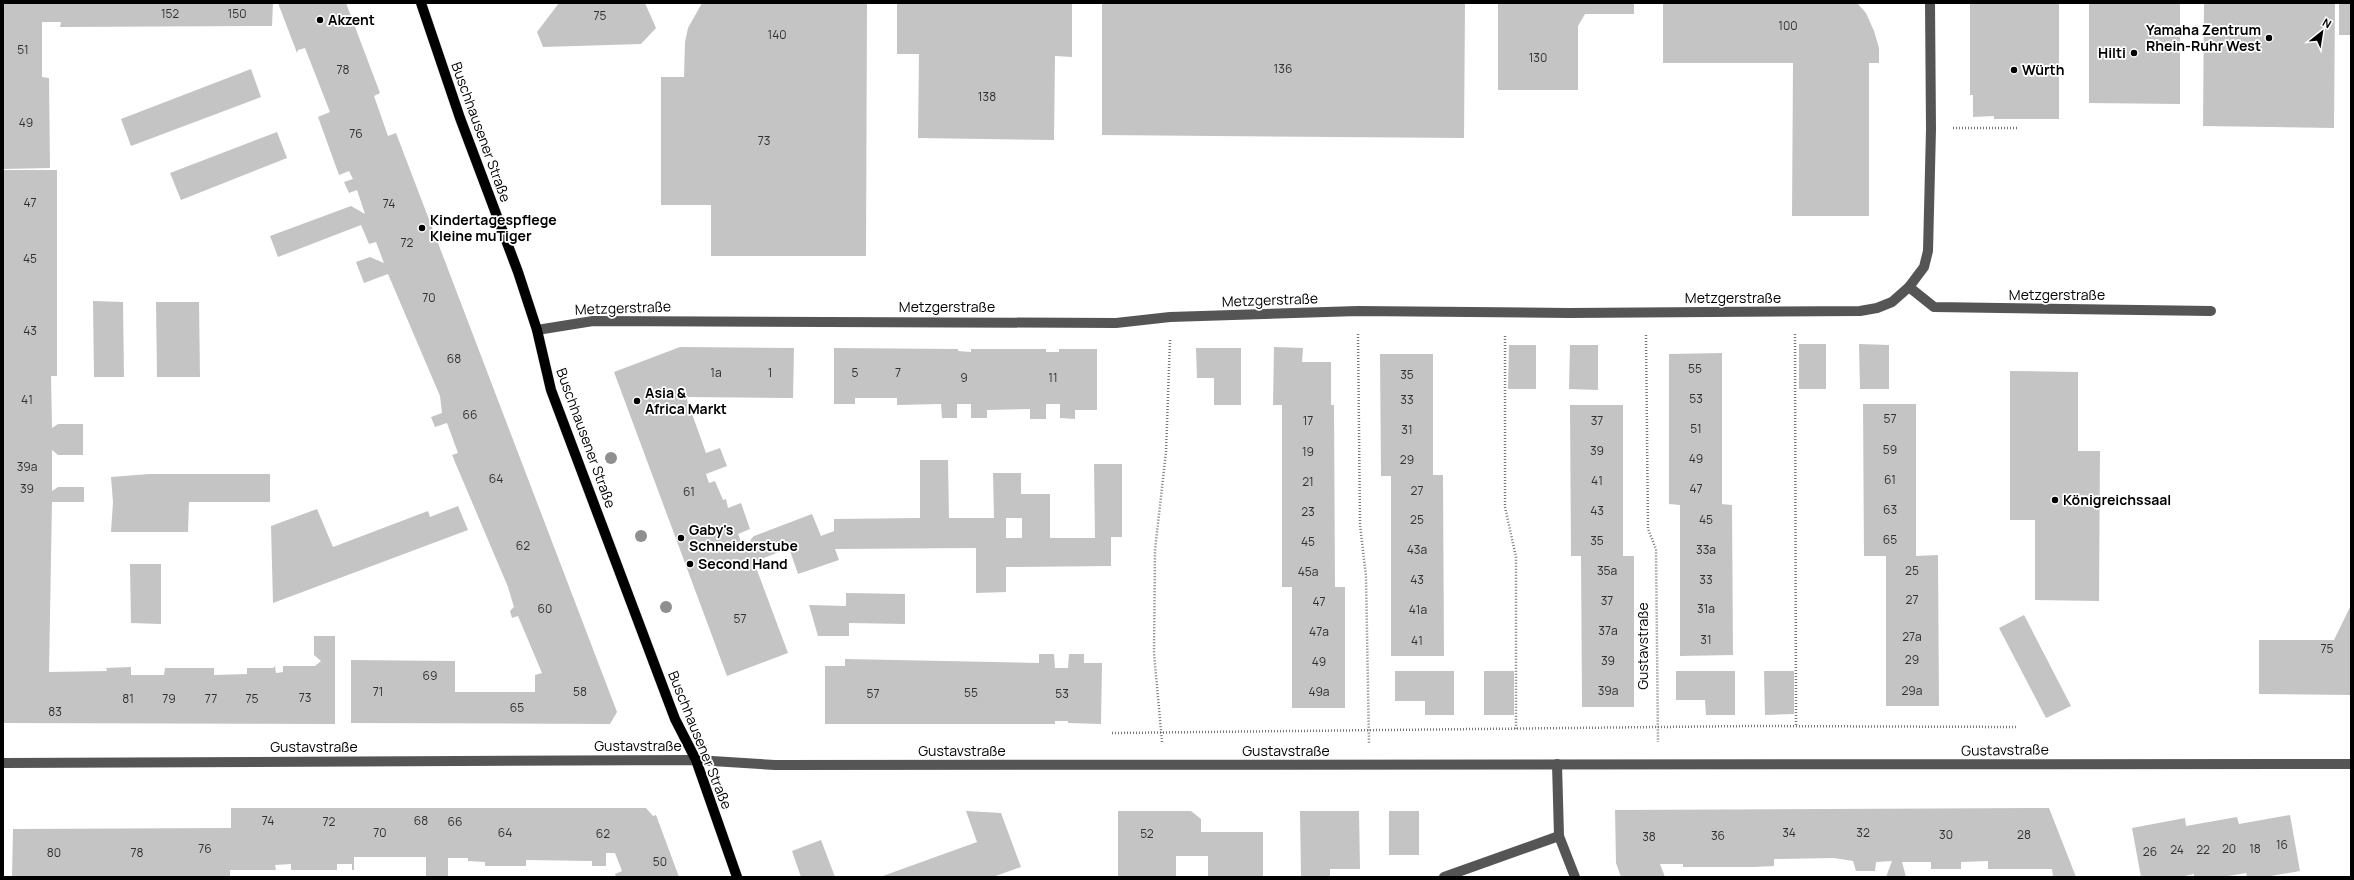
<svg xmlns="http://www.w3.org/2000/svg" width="2354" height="880" viewBox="0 0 2354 880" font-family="Manrope,sans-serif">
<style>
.building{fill:#c4c4c4;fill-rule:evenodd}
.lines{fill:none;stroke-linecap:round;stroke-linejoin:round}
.major-casing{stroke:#dbdbdb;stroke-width:11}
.path{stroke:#777;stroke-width:2.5;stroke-dasharray:1 2;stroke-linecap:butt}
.minor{stroke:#555;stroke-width:10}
.major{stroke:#000;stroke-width:10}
.tree{fill:#8f8f8f}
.poi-dot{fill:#000;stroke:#fff;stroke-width:1.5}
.labels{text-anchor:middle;stroke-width:3.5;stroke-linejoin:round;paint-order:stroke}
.number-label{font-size:12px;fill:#313131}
.poi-label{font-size:14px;font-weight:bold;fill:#000;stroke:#fff;text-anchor:start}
.street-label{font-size:14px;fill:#000;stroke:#fff}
</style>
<rect width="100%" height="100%" fill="#fff"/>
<g class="building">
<polygon points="3,3 273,3 272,26 60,27 61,22 42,22 42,77 49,78 50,168 3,169"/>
<polygon points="278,3 346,3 380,93 374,96 388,136 396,133 617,712 610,724 351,723 351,660 455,661 455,692 535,692 535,675 542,673 518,616 512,618 510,611 514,607 508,587 452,455 458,453 447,423 435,427 431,417 442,413 440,396 388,274 364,283 356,262 370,257 384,263 376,242 369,244 361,225 278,257 270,236 351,206 365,214 357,190 349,193 344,182 353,179 349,171 339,175 318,117 330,112 305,48 298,50 297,53"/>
<polygon points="559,3 645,3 656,28 641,44 543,47 537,32"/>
<polygon points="702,3 867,3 866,256 711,256 711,205 661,205 661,77 684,77 685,42 688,28"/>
<polygon points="897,3 1072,3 1072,57 1055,56 1054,140 918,138 919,54 897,54"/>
<polygon points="1102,3 1465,3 1464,138 1102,135"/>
<polygon points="1498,3 1634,3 1634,14 1585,14 1578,26 1578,90 1498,90"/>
<polygon points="1663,3 1857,3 1866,13 1874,31 1879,48 1879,63 1869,63 1869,216 1792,216 1793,63 1663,63"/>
<polygon points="1970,3 2059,3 2059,119 1994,119 1994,116 1973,117 1973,95 1970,95"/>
<polygon points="2089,3 2180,3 2180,104 2089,103"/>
<polygon points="2204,3 2335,3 2334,128 2203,126"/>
<rect x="2339" y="3" width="12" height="32"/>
<polygon points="251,69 261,97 131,146 121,119"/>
<polygon points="277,132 287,158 181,200 170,173"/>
<polygon points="3,170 57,170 57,376 51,376 52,428 58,424 83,424 83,455 58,455 52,450 52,491 58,487 84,487 84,502 52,502 49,672 107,671 106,668 131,667 131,675 164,675 165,668 214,668 214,675 247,674 247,668 273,668 275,666 276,673 283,672 283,666 315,666 321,661 314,655 314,636 335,636 335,724 3,723"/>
<polygon points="93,301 123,302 124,377 94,377"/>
<polygon points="156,302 199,302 200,377 157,377"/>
<rect x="1799" y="344" width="27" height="45"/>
<polygon points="1859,344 1889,345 1889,389 1860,389"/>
<polygon points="1509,345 1536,345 1536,389 1508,389"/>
<polygon points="1570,345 1598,345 1598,390 1569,389"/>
<path d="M 680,347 L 794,348 L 793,398 L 686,397 L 706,453 L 720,448 L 727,466 L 706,474 L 709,483 L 715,481 L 723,500 L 726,499 L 728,508 L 741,503 L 750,529 L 738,534 L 744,549 L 749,547 L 751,539 L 754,536 L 812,514 L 821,536 L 834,531 L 834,519 L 920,518 L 920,460 L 948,460 L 949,518 L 994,518 L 993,473 L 1021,473 L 1021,494 L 1050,494 L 1050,538 L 1095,538 L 1094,464 L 1122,464 L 1122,537 L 1111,537 L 1111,566 L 1006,567 L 1006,592 L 976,593 L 976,548 L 835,549 L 839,560 L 798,574 L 789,548 L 754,562 L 788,653 L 727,676 L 614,372 ZM 1006,518 L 1022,518 L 1022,538 L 1006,538 Z"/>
<polygon points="1274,347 1303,348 1302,362 1331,362 1331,405 1334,405 1335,587 1345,587 1345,708 1292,708 1292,587 1282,587 1282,405 1329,405 1273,405"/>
<polygon points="834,348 958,349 958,351 971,352 971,349 1046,349 1046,352 1059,352 1059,349 1097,349 1097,410 1075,410 1075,419 1060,418 1060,404 1046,404 1046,419 1030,419 1030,409 987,410 987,418 971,418 971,404 957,404 957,418 942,418 941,404 897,405 897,398 855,398 855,404 834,404"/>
<polygon points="1196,348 1241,348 1241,405 1214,405 1214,378 1197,378"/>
<polygon points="1722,353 1722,504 1732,505 1733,655 1680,656 1680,505 1669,504 1669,354"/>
<polygon points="1380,354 1433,354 1433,475 1443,475 1444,656 1391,656 1391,476 1381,476"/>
<polygon points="2010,371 2078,372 2078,451 2100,451 2099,601 2035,600 2035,520 2010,520"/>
<polygon points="1863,404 1916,404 1916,556 1938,555 1939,706 1886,706 1886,556 1864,556"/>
<polygon points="1570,405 1623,405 1623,556 1634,556 1634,707 1582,707 1581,556 1571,556"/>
<polygon points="149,474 270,474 270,502 189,502 188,532 111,532 113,502 111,477"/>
<polygon points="458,506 468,530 273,603 271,526 317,509 333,547 428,511 430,517"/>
<polygon points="130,564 161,564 161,624 131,623"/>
<polygon points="846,593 905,594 905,624 849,623 849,636 818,636 809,605 846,606"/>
<polygon points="2351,605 2351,695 2259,694 2259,640 2334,640"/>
<polygon points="2024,615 2071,706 2046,718 1999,628"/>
<polygon points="1039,654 1054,654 1055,668 1068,668 1069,654 1084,654 1084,663 1102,663 1101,724 1068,723 1068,721 1055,721 1055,724 825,724 825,666 845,666 845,659 1039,663"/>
<polygon points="1395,671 1454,671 1454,715 1425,715 1425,701 1395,701"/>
<rect x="1484" y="671" width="30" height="44"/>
<polygon points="1676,671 1735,671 1735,715 1706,715 1705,700 1676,700"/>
<polygon points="1764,671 1794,671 1794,714 1765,715"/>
<polygon points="231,808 646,808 653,816 656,815 679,877 616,877 615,874 622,871 615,853 606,853 606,866 592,866 592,861 526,860 526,866 485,866 485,862 468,861 468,858 448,858 448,877 426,877 426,857 354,857 354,870 352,870 352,864 337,864 337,870 291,870 291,864 275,865 276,870 230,870 230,877 12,877 13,829 231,828"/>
<polygon points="2049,808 2076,877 2053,877 2052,869 1988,869 1988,861 1961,862 1961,869 1931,869 1931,862 1902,862 1906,877 1886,877 1892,861 1876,862 1875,871 1856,871 1853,861 1834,858 1774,859 1774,866 1754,867 1683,867 1683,864 1660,864 1665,877 1621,877 1616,863 1615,810"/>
<polygon points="966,811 1001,813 1021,867 993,877 880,877 977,842"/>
<polygon points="1118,811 1191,811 1201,819 1201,832 1263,832 1263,877 1208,877 1208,856 1176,856 1176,877 1118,877"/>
<polygon points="1300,811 1359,811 1360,869 1330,869 1330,877 1301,877"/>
<rect x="1389" y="811" width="30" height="44"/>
<polygon points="2290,815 2300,871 2265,877 2247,877 2246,873 2223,877 2194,877 2194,874 2180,877 2141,877 2132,828 2185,818 2186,826 2237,817 2239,824"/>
<polygon points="821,840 835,877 801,877 792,851"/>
</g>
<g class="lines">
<defs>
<polyline id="major" points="421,3 460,118 518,272 537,330 551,390 675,719 696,760 737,877"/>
</defs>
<use href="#major" class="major-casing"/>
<g class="path">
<polyline points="1953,128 2017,128"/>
<polyline points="1358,334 1360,525 1366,576 1369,743"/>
<polyline points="1795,334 1796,726"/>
<polyline points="1646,335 1648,529 1656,549 1658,742"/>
<polyline points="1505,336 1505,507 1516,557 1516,729"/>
<polyline points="1112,733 1751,726 2018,727"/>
<polyline points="1162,742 1154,653 1155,550 1166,452 1170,340"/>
</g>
<g class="minor">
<polyline points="1909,287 1934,307 2211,311"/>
<polyline points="537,330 593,321 1116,323 1170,317 1358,311 1569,313 1860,311 1877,308 1892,302 1909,287 1924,267 1928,251 1931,129 1930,3"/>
<polyline points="3,763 696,760 775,765 2351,764"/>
<polyline points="1557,764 1559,836 1575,877"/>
<polyline points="1444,877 1559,836"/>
</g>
<use href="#major" class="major"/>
</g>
<g class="tree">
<circle cx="611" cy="458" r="6"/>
<circle cx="641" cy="536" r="6"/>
<circle cx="666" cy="607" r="6"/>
</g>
<g class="poi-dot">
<circle cx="320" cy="20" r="4"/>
<circle cx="2269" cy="38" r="4"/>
<circle cx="2134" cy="53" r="4"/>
<circle cx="2014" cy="70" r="4"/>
<circle cx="422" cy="228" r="4"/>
<circle cx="637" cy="401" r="4"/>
<circle cx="2055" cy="500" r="4"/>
<circle cx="681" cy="538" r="4"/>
<circle cx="690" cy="564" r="4"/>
</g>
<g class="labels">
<g class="number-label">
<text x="170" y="18">152</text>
<text x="237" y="18">150</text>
<text x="600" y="20">75</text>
<text x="1788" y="30">100</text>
<text x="777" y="39">140</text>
<text x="23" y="54">51</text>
<text x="1538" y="62">130</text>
<text x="1283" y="73">136</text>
<text x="343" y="74">78</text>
<text x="987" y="101">138</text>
<text x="26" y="127">49</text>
<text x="356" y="138">76</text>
<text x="764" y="145">73</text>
<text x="30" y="207">47</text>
<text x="389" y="208">74</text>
<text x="407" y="247">72</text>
<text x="30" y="263">45</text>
<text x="429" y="302">70</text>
<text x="30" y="335">43</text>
<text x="454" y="363">68</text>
<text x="1695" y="373">55</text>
<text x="716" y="377">1a</text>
<text x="770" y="377">1</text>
<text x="855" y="377">5</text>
<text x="898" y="377">7</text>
<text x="1407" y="379">35</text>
<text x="964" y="382">9</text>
<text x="1053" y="382">11</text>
<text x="1696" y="403">53</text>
<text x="27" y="404">41</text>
<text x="1407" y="404">33</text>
<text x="470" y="419">66</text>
<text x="1890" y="423">57</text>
<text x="1308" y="425">17</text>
<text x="1597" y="425">37</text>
<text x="1696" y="433">51</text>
<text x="1407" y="434">31</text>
<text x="1890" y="454">59</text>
<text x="1597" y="455">39</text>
<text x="1308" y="456">19</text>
<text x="1696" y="463">49</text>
<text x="1407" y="464">29</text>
<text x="27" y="471">39a</text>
<text x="496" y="483">64</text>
<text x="1890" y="484">61</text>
<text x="1597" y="485">41</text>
<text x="1308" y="486">21</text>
<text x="27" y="493">39</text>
<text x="1696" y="493">47</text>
<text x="1417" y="495">27</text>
<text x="689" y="496">61</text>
<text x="1890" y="514">63</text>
<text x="1597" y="515">43</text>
<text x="1308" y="516">23</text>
<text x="1417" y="524">25</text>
<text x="1706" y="524">45</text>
<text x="1890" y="544">65</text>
<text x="1597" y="545">35</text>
<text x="1308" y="546">45</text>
<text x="523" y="550">62</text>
<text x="1417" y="554">43a</text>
<text x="1706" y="554">33a</text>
<text x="1607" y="575">35a</text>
<text x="1912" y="575">25</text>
<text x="1308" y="576">45a</text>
<text x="1417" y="584">43</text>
<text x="1706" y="584">33</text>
<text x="1912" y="604">27</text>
<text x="1607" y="605">37</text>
<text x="1319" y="606">47</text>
<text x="545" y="613">60</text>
<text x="1706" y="613">31a</text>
<text x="1418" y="614">41a</text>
<text x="740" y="623">57</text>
<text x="1608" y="635">37a</text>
<text x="1319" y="636">47a</text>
<text x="1912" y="641">27a</text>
<text x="1706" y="644">31</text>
<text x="1417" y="645">41</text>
<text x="2327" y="653">75</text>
<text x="1912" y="664">29</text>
<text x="1608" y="665">39</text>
<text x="1319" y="666">49</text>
<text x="430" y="680">69</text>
<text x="1608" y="695">39a</text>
<text x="1912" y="695">29a</text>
<text x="378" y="696">71</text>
<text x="580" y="696">58</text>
<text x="1319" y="696">49a</text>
<text x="971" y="697">55</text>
<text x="873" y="698">57</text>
<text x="1062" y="698">53</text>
<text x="305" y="702">73</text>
<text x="128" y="703">81</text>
<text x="169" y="703">79</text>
<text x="211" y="703">77</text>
<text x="252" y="703">75</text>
<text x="517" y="712">65</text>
<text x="55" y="716">83</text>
<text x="268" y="825">74</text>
<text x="421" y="825">68</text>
<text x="329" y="826">72</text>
<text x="455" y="826">66</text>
<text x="380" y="837">70</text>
<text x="505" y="837">64</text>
<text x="1789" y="837">34</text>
<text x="1863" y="837">32</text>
<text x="603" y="838">62</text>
<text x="1147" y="838">52</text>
<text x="1946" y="839">30</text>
<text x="2024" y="839">28</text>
<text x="1718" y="840">36</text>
<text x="1649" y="841">38</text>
<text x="2282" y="849">16</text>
<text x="205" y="853">76</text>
<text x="2229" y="853">20</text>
<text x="2255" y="853">18</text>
<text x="2177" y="854">24</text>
<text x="2203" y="854">22</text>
<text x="2150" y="856">26</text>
<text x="54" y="857">80</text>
<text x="137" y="857">78</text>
<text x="660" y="866">50</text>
</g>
<g class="poi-label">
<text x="328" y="25">Akzent</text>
<text x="2261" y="35" text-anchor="end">Yamaha Zentrum<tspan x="2261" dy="16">Rhein-Ruhr West</tspan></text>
<text x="2126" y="58" text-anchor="end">Hilti</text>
<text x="2022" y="75">Würth</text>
<text x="430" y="225">Kindertagespflege<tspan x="430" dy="16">Kleine muTiger</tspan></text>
<text x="645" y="398">Asia &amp;<tspan x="645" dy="16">Africa Markt</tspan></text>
<text x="2063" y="505">Königreichssaal</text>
<text x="689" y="535">Gaby's<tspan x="689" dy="16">Schneiderstube</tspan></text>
<text x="698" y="569">Second Hand</text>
</g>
<g class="street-label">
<text transform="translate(481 132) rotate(70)" y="5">Buschhausener Straße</text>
<text x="2057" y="300">Metzgerstraße</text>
<text x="1733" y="303">Metzgerstraße</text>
<text transform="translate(1270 300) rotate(-2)" y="5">Metzgerstraße</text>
<text x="947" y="312">Metzgerstraße</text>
<text transform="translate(623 308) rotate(-2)" y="5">Metzgerstraße</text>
<text transform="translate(586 438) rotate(70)" y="5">Buschhausener Straße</text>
<text transform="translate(1643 646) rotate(-90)" y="5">Gustavstraße</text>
<text transform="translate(700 740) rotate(68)" y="5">Buschhausener Straße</text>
<text x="638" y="751">Gustavstraße</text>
<text x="314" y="752">Gustavstraße</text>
<text transform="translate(2005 750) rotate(-1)" y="5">Gustavstraße</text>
<text x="962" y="756">Gustavstraße</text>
<text x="1286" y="756">Gustavstraße</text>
</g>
</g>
<rect width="2354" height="880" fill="none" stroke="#000000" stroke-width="8"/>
<g transform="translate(2322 32) rotate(30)" stroke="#ffffff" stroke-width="3" paint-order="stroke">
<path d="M0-3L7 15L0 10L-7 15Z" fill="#000000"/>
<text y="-6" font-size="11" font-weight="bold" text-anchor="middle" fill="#000000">N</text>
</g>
</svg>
